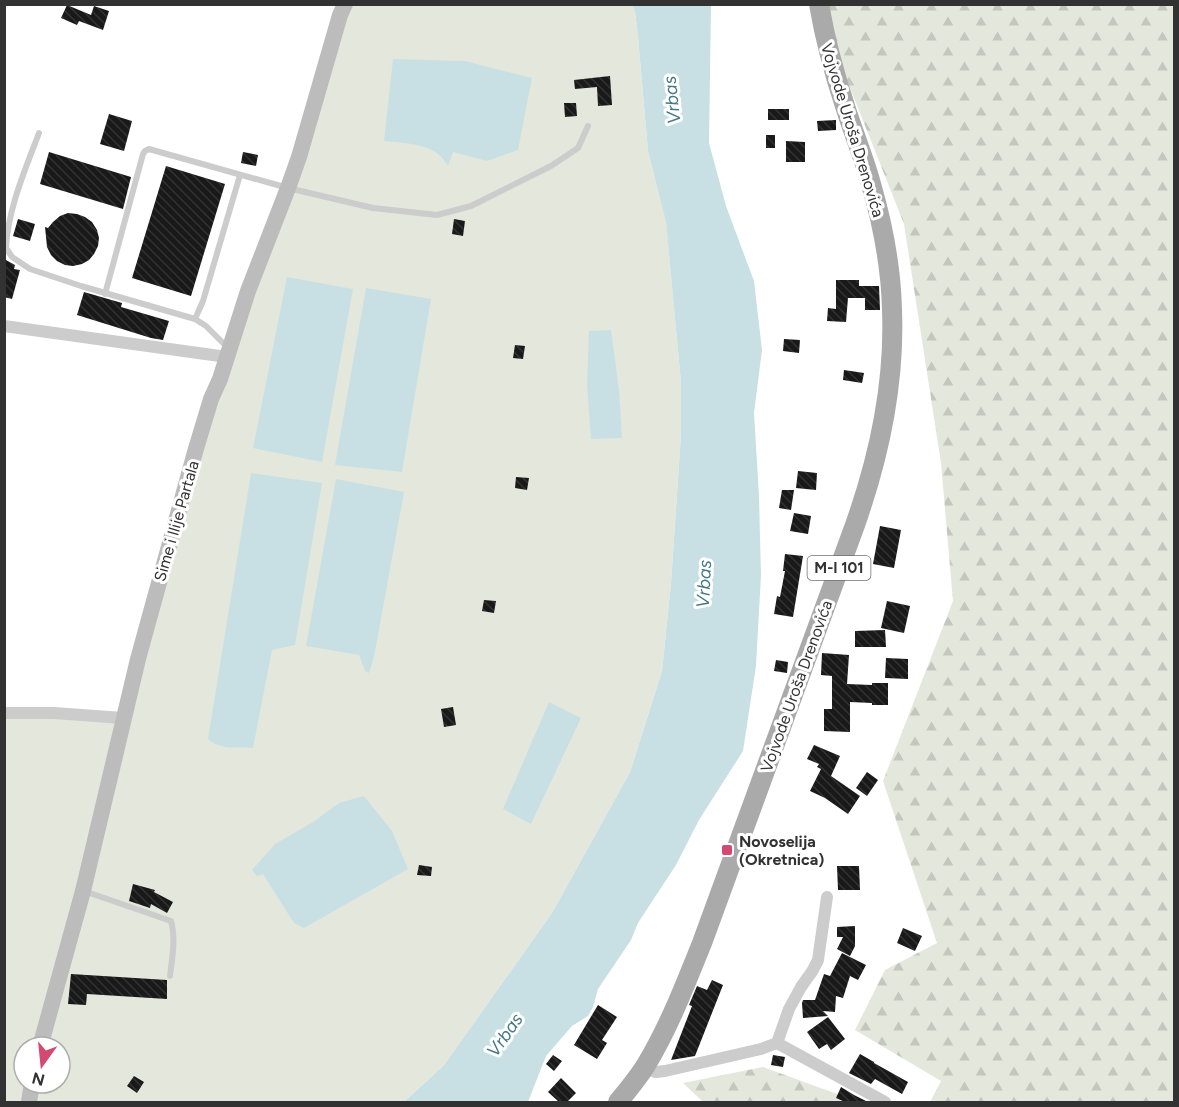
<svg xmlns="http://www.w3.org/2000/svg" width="1179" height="1107" font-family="Figtree,sans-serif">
	<defs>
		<pattern id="forest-firs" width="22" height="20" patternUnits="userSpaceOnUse" patternTransform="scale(1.5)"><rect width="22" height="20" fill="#e4e7dc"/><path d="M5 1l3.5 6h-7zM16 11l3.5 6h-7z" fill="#c4c7bd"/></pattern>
		<pattern id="building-back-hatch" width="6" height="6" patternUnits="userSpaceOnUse" patternTransform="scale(1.5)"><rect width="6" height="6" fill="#191919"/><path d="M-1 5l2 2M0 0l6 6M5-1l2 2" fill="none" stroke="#323232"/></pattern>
	</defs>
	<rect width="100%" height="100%" fill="#fff"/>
	<path fill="#e4e7dc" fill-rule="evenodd" d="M345 5H632L635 12 638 37 648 151 666 220 681 383V434L671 583 662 671 630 772 552 913 444 1065 404 1102H5V713L123 718 173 530ZM24 1047H60V1083H24Z"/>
	<path fill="url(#forest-firs)" d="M828 5H1174V1102H930L941 1081 855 1030 885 970 937 943 883 781 953 601 941 463 904 224 835 50Z
		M763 1067 859 1102H703L683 1083Z"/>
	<path fill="#c8e0e4" d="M632 5H711L709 143 726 206 754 281 762 350 754 413 759 496 761 575 756 666 743 751 699 820 676 865 638 923 631 940 598 989 593 1007 588 1016 572 1026 546 1056 528 1102H404L444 1065 552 913 630 772 662 671 671 583 681 434V383L666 222 648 151 638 37 635 12Z
		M393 59 465 61 532 78 518 150 487 161 453 152 448 166C445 162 442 157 438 154 424 143 401 143 384 141Z
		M287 277 353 289 322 462 253 448Z
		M366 288 431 299 402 472 335 465Z
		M611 330 619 390 622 438 591 439 587 385 589 331Z
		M251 473 322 483 295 645 272 650 253 748C239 747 219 750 208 739Z
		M336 479 404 492 374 657 369 673 365 671 359 655 306 646Z
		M549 702 581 718 531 824 503 809Z
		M364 796 392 831 408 869 304 928 294 923 263 874 257 876 252 870 275 844 313 822 339 803Z"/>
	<path fill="url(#building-back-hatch)" d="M67 5 91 15 94 6 109 11 103 30 79 21 77 25 61 18Z
		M610 76 612 105 598 106 597 87 575 89 574 80Z
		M564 103H576L577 116 565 117Z
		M768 109H789V120H768Z
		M109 114 132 121 124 151 100 144Z
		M836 120V130L818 131 817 121Z
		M766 135H775V148H766Z
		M786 141 805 142V162H786Z
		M49 152 131 177 123 209 40 184Z
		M243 152 258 155 256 166 241 163Z
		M166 166 225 184 191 296 132 278Z
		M68 213 77 214 85 217 92 222 97 230 99 238 98 246 94 254 89 260 82 264 73 266 65 265 57 261 51 255 47 247 45 227 48 228 53 222 60 216Z
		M18 219 35 224 30 241 13 236Z
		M454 219 465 221 463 236 452 234Z
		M4 259 15 265 14 269 20 270 12 299 4 297Z
		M836 280H859V286H879L880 310H865V298H848L846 322 827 321 828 308 836 309Z
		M84 292 122 303 121 307 169 321 163 340 151 338 77 315Z
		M784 339 800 340 799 353 783 351Z
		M515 345 525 346 523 359 513 358Z
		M844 370 864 373 862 383 843 380Z
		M798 471 817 473 816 490 796 488Z
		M516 477 529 478 527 490 515 488Z
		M782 490H794L791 510 779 508Z
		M794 513 811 516 808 534 790 531Z
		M880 526 901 530 894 568 873 564Z
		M785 554 803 556 793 617 774 614 777 596 780 597 785 571H783Z
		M484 600 496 601 494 613 482 611Z
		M887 601 910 606 904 633 881 628Z
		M885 630 886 647H855V631Z
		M822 653 849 655 847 684 872 685V683H888V705H872V703L850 702V732L824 731V709H832V676L821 675Z
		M886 658 908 659V679L885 678Z
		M776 660 788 662 787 673 774 671Z
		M453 707 456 725 444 727 441 709Z
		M814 745 840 756 831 776 860 796 848 814 825 798 810 791 821 769 817 767 819 764 807 759Z
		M867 772 878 780 867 796 856 788Z
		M419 865 432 867 431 876 417 875Z
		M837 866H859L860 890H838Z
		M133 884 155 890 154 892 173 902 167 913 151 904 150 908 129 901Z
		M855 926V946L850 956 837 949 843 937H837V927Z
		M903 928 922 936 915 951 897 943Z
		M842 953 866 965 858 980 850 976 843 998 836 996 835 1012 823 1011 828 1016 803 1018 802 1003 803 1000H815L824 974 830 976Z
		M71 974 167 980V999L87 994 86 1005 68 1004Z
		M712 980 723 985 695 1056 671 1060 692 1006 689 1005 697 986 707 990Z
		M598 1005 617 1017 602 1040 607 1043 597 1059 574 1045Z
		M828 1017 845 1039 831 1050 827 1044 819 1049 807 1032Z
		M860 1054 874 1062V1063L908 1082 902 1094 875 1079 871 1084 849 1073Z
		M553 1055 562 1061 554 1071 546 1064Z
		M773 1055 785 1057 783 1067 771 1065Z
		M134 1076 144 1082 137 1093 127 1086Z
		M561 1078 576 1093 567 1102H559L548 1092Z
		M841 1087 854 1095 868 1102H845L836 1098Z"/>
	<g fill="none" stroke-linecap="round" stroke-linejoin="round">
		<path stroke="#ccc" stroke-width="6" d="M39 133C25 170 8 209 6 248L12 257 30 269 81 286 195 319 206 326 229 349
			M105 294 143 154 145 151 149 149 288 188 373 208 437 215 471 206 551 166 578 148 588 126
			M195 319 203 301 240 175
			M84 891 171 921C176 938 172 959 170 976"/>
		<path stroke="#ccc" stroke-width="12" d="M4 326 227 357
			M4 713H54L123 718
			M777 1043 789 1009 801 987 813 970 818 960 827 897
			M645 1068 656 1072 665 1071 761 1049 777 1043 885 1102"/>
		<path stroke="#bcbcbc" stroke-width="16" d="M40 1047 83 891 138 659 195 452 211 399 220 379 248 291 288 188 299 157 340 15 345 4
			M29 1102 32 1083"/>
		<path stroke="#aaa" stroke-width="20" d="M618 1102C628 1090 638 1078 646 1065 669 1027 685 985 702 943L855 525C879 457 895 384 892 310 891 268 883 225 871 184 864 158 853 132 845 106 834 73 825 39 819 4"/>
	</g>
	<rect fill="#d34972" stroke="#fff" stroke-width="2" x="721" y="844" width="12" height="12" rx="3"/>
	<g text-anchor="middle" stroke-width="6" stroke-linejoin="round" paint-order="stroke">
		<rect fill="#fff" stroke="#707070" stroke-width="1.5" x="807.5" y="556" width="63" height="24" rx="4.5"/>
		<g font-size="15" font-weight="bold" fill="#323232">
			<text x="839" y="573">M-I 101</text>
		</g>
		<g font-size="16" fill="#323232" stroke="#fff">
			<text transform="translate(853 130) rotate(73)" y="6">Vojvode Uroša Drenovića</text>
			<text transform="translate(176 521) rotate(-74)" y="6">Sime i Ilije Partala</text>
			<text transform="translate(796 686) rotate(-70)" y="6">Vojvode Uroša Drenovića</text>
		</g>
		<g font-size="16" font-weight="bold" fill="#323232" stroke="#fff" text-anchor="start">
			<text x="739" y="847">Novoselija<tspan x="739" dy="18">(Okretnica)</tspan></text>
		</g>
		<g font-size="18" font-style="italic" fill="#447a86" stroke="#fff">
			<text transform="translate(672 100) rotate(-96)" y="6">Vrbas</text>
			<text transform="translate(704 584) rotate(-87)" y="6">Vrbas</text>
			<text transform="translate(505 1035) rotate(-55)" y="6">Vrbas</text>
		</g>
	</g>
	<rect width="1179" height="1107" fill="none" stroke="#323232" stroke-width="12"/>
	<g transform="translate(42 1065) rotate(195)"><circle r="28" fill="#ffffff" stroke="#adadad" stroke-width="1.5"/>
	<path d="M0-4.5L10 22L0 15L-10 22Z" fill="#d34972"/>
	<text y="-9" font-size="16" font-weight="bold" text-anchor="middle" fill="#323232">N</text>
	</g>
</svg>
